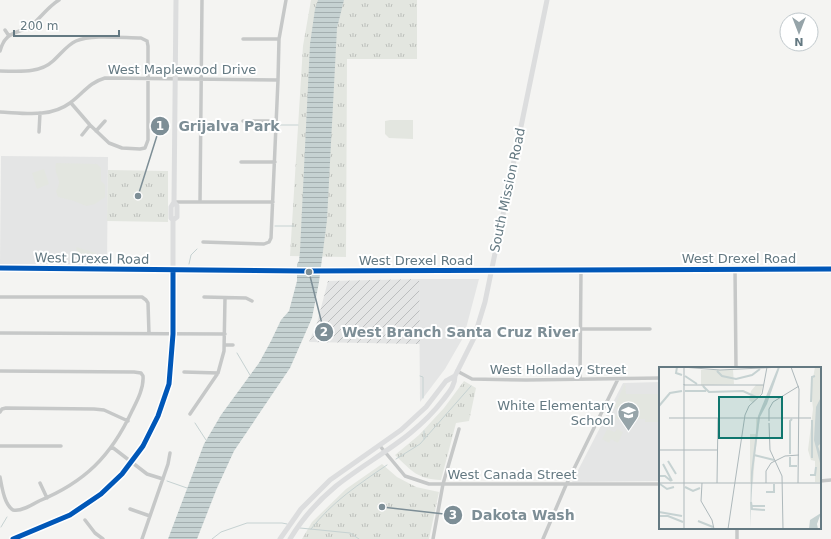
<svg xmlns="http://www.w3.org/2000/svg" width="831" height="539" font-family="'DejaVu Sans',sans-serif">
	<defs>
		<pattern id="industrial-furrows" width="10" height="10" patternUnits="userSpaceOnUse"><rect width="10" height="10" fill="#e4e5e5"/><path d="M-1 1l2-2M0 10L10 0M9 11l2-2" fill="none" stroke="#bcbebf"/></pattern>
		<pattern id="park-tufts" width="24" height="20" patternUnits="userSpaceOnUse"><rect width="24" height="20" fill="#e3e6e0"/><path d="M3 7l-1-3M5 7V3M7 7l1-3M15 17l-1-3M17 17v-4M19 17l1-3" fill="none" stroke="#bcbfbb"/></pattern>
		<pattern id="water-rules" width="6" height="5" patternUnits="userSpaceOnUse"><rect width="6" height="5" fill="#c6d2d2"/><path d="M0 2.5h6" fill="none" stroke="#a4afb0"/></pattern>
	</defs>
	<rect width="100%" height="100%" fill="#f4f4f2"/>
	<path fill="#e4e5e5" d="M1 156 108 157 107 265 0 264Z
		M419 279H479L464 336 445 369 420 402Z
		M660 382V481L572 482 623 383Z"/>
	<path fill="url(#industrial-furrows)" d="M419 279 420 344 309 342 317 323 328 281Z"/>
	<path fill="#e3e6e0" d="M390 120H413V139L389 138 385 134V121Z
		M56 163 97 164 101 168V181L105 185V197L95 204 86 206 74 201 58 197 56 191C64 178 53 177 56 163Z
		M44 169 49 184 37 189 32 173Z
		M76 247 96 253 95 261H80Z
		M625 383 626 394H660V422H645V419H616V415H627V409H617L614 407Z
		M607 429 615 432 617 429 623 432 618 443 611 439 609 443 602 439Z"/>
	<path fill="url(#park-tufts)" d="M311 0H417V59H347L346 257 290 256 303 46Z
		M108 170 168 171V222L107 221Z
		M464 381 476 388 469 421 456 423 441 480C417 479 412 471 395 455L419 435 444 408Z
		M382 464 397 477 416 487 439 492 429 539H302L312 522 346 489Z"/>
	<path fill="url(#water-rules)" d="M318 0H344L337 28 327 220 319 282 312 318 290 368 234 451 217 488 197 539H168L204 444 221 415 259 363 271 341 281 320 289 311 297 281V264L299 261 300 251 310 44 315 9Z"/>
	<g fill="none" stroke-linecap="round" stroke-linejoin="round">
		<path stroke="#c6d2d2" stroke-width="1" d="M280 125H298
			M275 226H294
			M189 264 191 255 197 249
			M237 353 250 375
			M420 376 423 377V398
			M195 423 206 440
			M424 439V431
			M396 459 420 444 471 386
			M167 481 187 488
			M1 527 7 517
			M300 528 350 533 359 539
			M311 529C332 502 359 484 387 465
			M212 539 221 532 247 523H282L287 524"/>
		<path stroke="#c6c8c8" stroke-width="3.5" d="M5 30 9 36
			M243 39H279
			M0 51C6 29 19 35 33 24 42 16 49 6 59 0
			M0 71C18 71 39 74 53 61 61 54 67 45 76 41 91 34 124 38 141 38L147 41
			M71 103 90 125 109 143 122 148 140 149 145 148 148 140V46L147 41
			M0 112C23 113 50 118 70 103 84 93 88 83 105 78L278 80
			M243 121H276
			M96 131 105 121
			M39 132 40 113
			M82 135 90 125
			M241 162H275
			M174 202H273
			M200 202 202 0
			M203 242 264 244 269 242
			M269 242 271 238 278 80 279 39 286 0
			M735 269 736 368
			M0 297H142L146 300
			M204 297 246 298 252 301
			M146 300 148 303 149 334
			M581 329H650
			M0 333 225 334
			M225 345H233
			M0 371 134 372 141 373 143 376C144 388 137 401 132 411 111 456 85 482 39 501 32 505 21 512 13 510
			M457 371 472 379 526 380 660 378
			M184 372 218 373
			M580 379 581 270
			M0 412 2 409 6 408 94 409 104 410 128 421
			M190 414 218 373 224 351 225 298
			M0 446H61
			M380 446 405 476 429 484H660
			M112 447 147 474 163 479
			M0 477C2 487 4 504 13 510
			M820 481 831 480
			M40 483 47 498
			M130 509 150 516
			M85 520 95 533 103 539
			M142 539 168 464 170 453
			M433 539 443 484 459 429
			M543 539 566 485 618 379
			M737 539V528"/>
		<path stroke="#dcddde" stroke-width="5" d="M174 202 176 0
			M0 268 303 271 831 269
			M13 539C32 531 52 525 69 516 76 513 81 508 87 504 127 476 158 433 169 384 174 361 173 335 173 311 173 282 173 253 173 223V220L171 218V207L174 202 177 206V217L173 220
			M280 539 301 509 330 480 401 430 426 407 446 381 455 376 474 338 485 302 547 0
			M290 539C302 519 318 501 336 486 374 456 413 439 443 400 449 392 455 386 455 376"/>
		<defs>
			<path id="cycleway" d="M0 268 303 271 831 269
				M13 539 70 515 101 494 122 474 143 446 158 416 169 384 173 334V270"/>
		</defs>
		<use href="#cycleway" stroke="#fff" stroke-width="8"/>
		<use href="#cycleway" stroke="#0057b8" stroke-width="5"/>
	</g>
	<defs>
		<symbol id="school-pin" viewBox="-11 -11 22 30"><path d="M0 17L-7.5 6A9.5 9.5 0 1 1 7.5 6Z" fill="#96a4a9" stroke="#fff"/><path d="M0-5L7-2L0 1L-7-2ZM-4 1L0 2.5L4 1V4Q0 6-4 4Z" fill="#fff"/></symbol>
	</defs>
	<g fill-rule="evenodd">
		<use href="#school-pin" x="616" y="400" width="25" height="34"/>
	</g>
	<g text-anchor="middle" stroke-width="4" stroke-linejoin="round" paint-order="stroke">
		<g font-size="13" fill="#647982" stroke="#fff">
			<text x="182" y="74">West Maplewood Drive</text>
			<text transform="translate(507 190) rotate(-78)" y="5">South Mission Road</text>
			<text transform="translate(92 258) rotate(1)" y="5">West Drexel Road</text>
			<text x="739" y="263">West Drexel Road</text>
			<text x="416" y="265">West Drexel Road</text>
			<text x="558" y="374">West Holladay Street</text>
			<text x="512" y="479">West Canada Street</text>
		</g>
		<g font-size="13" fill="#647982" stroke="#fff" text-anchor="end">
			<text x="614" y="410">White Elementary<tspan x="614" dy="15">School</tspan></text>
		</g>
	</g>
	<g transform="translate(659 367)">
		<rect width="162" height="162" fill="#f4f4f2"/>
		<path d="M156 0H162V115H156V94L152 93 149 83 154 42 152 22ZM42 3H74L75 17 44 18 48 23 54 25 43 24 46 23 42 18ZM97 18H104L102 26 94 36 90 33 92 24ZM97 51H101L96 88 115 92 96 89 94 115H91V67H97Z" fill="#e3e6e0"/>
		<path d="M119 0H121L108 37 101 50 94 104 91 161 92 105 99 49ZM162 30V76L159 79 162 88V116L161 96 155 73 157 40ZM162 146 158 157 159 162H150L151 153Z" fill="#c6d2d2"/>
		<path fill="none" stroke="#c6d2d2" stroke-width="2" d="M18 0 17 6 23 8M58 4 63 9 77 12 93 8 101 2M26 9 38 17M44 19 50 25 84 24 97 30M26 24H47M152 35 153 10 156 9M0 39 11 26 23 24M131 87V54L133 52M95 88 115 93M131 90V99H138M153 91V53M9 94 17 107M4 97 13 114M151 108H156L157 100M0 109H6L12 114M1 117 8 122 15 120M26 120 34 124 41 121M107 125H115V117M92 135 93 142 106 143M93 139H106M0 145 23 149M0 149H9L24 155M39 154 54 160"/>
		<path fill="none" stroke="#adb8bb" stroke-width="1" d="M23 0 61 3 123 0M132 0 140 22 139 116M25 1V18M25 18H105M10 51H152M110 54V42L114 35 140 19M110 56 111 83 123 109 124 162M0 83H58M0 116H162M43 116 42 134 53 153 55 162M58 116 59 51M107 116V104L112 96 126 89 140 88M25 162V17M69 162 86 48 90 39 103 27 108 0"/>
		<path fill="#0f766e" fill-opacity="0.15" stroke="#0f766e" stroke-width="2" d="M60 30H123V71H60Z"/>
		<rect width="162" height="162" fill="none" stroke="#647982" stroke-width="2"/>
	</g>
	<path fill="none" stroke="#7d8e96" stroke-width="1.5" d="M138 196L160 126M309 272L324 332M382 507L453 515"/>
	<g fill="#7d8e96" stroke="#fff" stroke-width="1.5">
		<circle cx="138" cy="196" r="4"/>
		<circle cx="309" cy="272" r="4"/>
		<circle cx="382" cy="507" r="4"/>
		<circle cx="160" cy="126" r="10"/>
		<circle cx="324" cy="332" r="10"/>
		<circle cx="453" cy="515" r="10"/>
	</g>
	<g font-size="12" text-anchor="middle" font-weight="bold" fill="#fff">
		<text x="160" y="130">1</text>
		<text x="324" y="336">2</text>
		<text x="453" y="519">3</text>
	</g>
	<g font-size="14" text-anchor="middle" font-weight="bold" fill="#7d8e96" stroke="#fff" stroke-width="4" stroke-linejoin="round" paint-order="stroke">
		<text x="229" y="131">Grijalva Park</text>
		<text x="460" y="337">West Branch Santa Cruz River</text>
		<text x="523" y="520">Dakota Wash</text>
	</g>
	<g transform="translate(799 32) rotate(180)"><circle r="19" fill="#ffffff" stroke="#c1c9cd"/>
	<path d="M0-3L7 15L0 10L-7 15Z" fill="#96a4a9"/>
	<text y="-6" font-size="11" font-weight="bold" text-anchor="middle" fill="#647982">N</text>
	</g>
	<path d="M14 30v6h105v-6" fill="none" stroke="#647982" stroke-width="2"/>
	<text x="20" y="30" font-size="12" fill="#647982" stroke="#ffffff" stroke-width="3" paint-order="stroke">200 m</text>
</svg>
